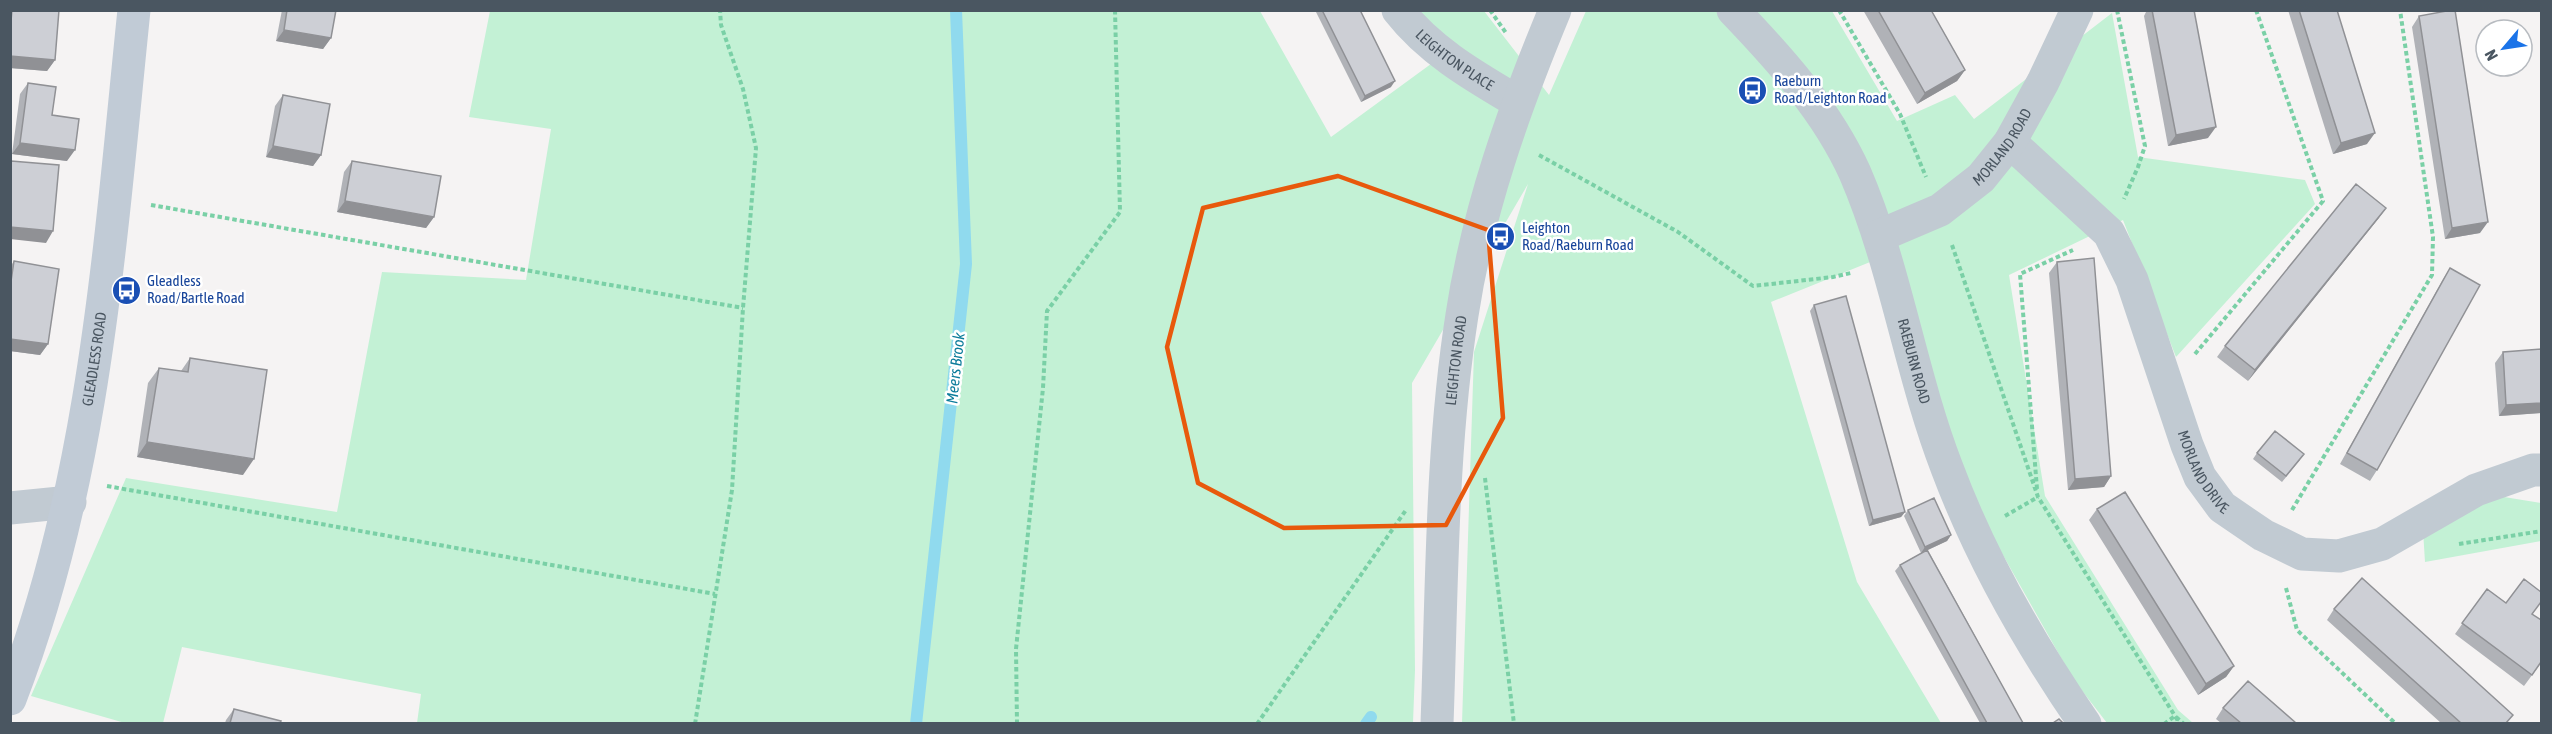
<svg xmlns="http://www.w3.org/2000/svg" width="2552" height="734" font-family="'Asap Condensed',sans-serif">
	<rect width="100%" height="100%" fill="#f5f3f3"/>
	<path fill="#c3f1d5" d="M490 11H1260L1331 137 1435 61 1409 11H1484L1549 95 1586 11H1832L1897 121 1955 95 1974 119 2112 13 2138 157 2305 180 2315 204 2176 357 2123 220 2009 275 2045 496 2178 710 2193 723H2107L2073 679 1982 518 1885 256 1771 302 1857 582 1941 723H1462L1474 352 1528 184 1412 383 1415 670 1413 723H417L421 694 182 647 163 723H125L31 696 126 478 337 512 382 272 526 280 551 129 469 117Z
		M2498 496 2541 503V541L2425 562 2423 530Z"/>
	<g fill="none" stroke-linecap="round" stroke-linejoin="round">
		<path stroke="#90daee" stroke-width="12" d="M916 724 966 264 956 10
			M1366 724 1371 717"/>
		<path stroke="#7ad0a6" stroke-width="4" stroke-dasharray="4.5 3" stroke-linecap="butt" d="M1490 10 1506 33
			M1839 10 1900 114 1926 177
			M2117 10 2145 146 2138 167 2124 199
			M1539 155 1678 232 1753 286 1833 277 1851 273
			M151 205 743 308
			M1952 245 2038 497 2180 724
			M2195 354 2323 201 2256 10
			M1485 478 1514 724
			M107 486 715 594
			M2037 489 2020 274 2073 250
			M2292 510 2432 275 2433 237 2400 10
			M2005 516 2038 497
			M2459 544 2542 531
			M2286 588 2297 630 2396 724
			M695 724 732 490 743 308 756 148 743 89 721 25 720 10
			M1017 724 1016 649 1043 388 1047 311 1120 212 1115 10
			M1257 724 1406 510
			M2164 724 2175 716 2184 724"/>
		<g stroke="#c1cad2" stroke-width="33">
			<path id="s1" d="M1398 10C1430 51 1474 76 1518 102"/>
			<path id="s2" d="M1733 10C1780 59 1827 111 1855 173 1896 268 1910 372 1947 468 1981 559 2030 644 2085 724"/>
			<path id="s3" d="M2010 142 2109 233 2132 280 2187 445 2200 477 2222 507 2263 535 2302 554 2339 556 2382 544 2476 490 2533 470H2542"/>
			<path id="s4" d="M1879 236 1940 210 1981 178 2010 142 2043 82 2077 10"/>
			<path d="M10 508 70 502"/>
		</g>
		<path stroke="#c1cad2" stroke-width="33" id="s5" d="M1437 724C1442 588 1441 449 1462 315 1478 209 1514 109 1555 10"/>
		<path stroke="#c1cbd6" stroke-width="33" id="s6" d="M10 699C95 479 110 242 134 10"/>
	</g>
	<path fill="#b0b2b7" d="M10 10H59L55 60 47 71 10 68Z
		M282 10H336L331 38 323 49 276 41Z
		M1315 10H1360L1391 87 1361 102Z
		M1863 10H1931L1965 70 1957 81 1917 104Z
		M2147 10H2194L2208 138 2168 146 2144 16Z
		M2288 10H2337L2367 144 2333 154Z
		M2419 16 2480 233 2445 239 2412 27Z
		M28 83 52 115 67 161 12 154 20 94Z
		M283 95 321 155 313 166 266 157 275 106Z
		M352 161 434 217 426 228 337 212 344 172Z
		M2386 208 2378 219 2248 381 2217 357 2225 346Z
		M14 261 48 344 40 355 10 351V267Z
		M2057 262 2111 476 2104 487 2068 490 2049 273Z
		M2450 268 2377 470 2370 481 2340 464 2443 279Z
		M1814 305 1905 512 1901 517 1869 526 1810 311Z
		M2503 352 2541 413 2499 416 2495 363Z
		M190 358 243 475 137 457 148 383 159 368 181 371Z
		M2257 453 2300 460 2282 482 2253 459Z
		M2097 509 2234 666 2226 677 2198 695 2089 520Z
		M1908 510 1951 535 1947 541 1928 550 2023 723H1980L1895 571 1900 565 1921 553 1904 516Z
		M2487 589 2506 603 2533 614 2541 663 2524 686 2455 634Z
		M2334 609 2507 723H2441L2327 620Z
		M2223 708 2296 723H2221L2216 719Z
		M234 709 280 723H225L226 720Z"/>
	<path fill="#909195" d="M284 30 331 38 323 49 276 41Z
		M10 56 55 60 47 71 10 68Z
		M1965 70 1957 81 1917 104 1925 93Z
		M1395 81 1391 87 1361 102 1365 96Z
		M2216 127 2208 138 2168 146 2176 135Z
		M2375 133 2367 144 2333 154 2341 143Z
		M20 143 75 150 67 161 12 154Z
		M273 146 321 155 313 166 266 157Z
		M345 201 434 217 426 228 337 212Z
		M2386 208 2378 219 2248 381 2255 370Z
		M2488 222 2480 233 2445 239 2452 228Z
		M10 227 53 231 46 243 10 239Z
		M10 339 48 344 40 355 10 351Z
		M2541 403V413L2499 416 2506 405Z
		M147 442 254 459 243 475 137 457Z
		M2111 476 2104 487 2068 490 2075 479Z
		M1905 512 1901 517 1869 526 1873 520Z
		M1951 535 1947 541 1921 553 1925 547Z
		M2234 666 2226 677 2198 695 2206 684Z"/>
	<path fill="#cdcfd5" stroke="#909195" stroke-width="1.5" d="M12 10H59L55 60 10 56V32Z
		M287 10H336L331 38 284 30Z
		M1322 10H1360L1395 81 1365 96Z
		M1878 10H1931L1965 70 1925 93Z
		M2152 10H2194L2216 127 2176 135Z
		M2299 10H2337L2375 133 2341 143Z
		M2452 10H2455L2488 222 2452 228 2419 16Z
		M28 83 56 87 52 115 79 119 75 150 20 143Z
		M283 95 330 104 321 155 273 146Z
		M11 161 59 165 53 231 10 227Z
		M352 161 441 176 434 217 345 201Z
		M2356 184 2386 208 2255 370 2225 346Z
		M2094 258 2111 476 2075 479 2057 262Z
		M14 261 59 269 48 344 10 339V288Z
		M2450 268 2480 285 2377 470 2347 453Z
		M1846 296 1905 512 1873 520 1814 305Z
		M2541 349V403L2506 405 2503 352Z
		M190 358 267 370 254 459 147 442 159 368 188 372Z
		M2275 431 2304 454 2286 476 2257 453Z
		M2125 492 2234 666 2206 684 2097 509Z
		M1934 498 1951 535 1925 547 1908 510Z
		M1927 550 2023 723H1987L1900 565Z
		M2362 578 2513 715 2506 723H2461L2334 609Z
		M2524 579 2541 592V602L2532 614 2541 620V662L2532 675 2462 623 2487 589 2506 603Z
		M2248 681 2296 723H2241L2223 708Z
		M234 709 281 721 280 723H230Z
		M2059 719 2063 723H2053Z"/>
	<path fill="none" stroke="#e8590c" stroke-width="4.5" stroke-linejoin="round" d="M1338 176 1488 230 1503 418 1446 525 1284 528 1198 483 1167 347 1203 208Z"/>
	<defs>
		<symbol id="bus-disc" viewBox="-11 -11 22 22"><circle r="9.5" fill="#1a4fb4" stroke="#fff"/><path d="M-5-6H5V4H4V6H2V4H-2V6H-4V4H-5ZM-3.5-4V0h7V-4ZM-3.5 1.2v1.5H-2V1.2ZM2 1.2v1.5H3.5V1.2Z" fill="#fff"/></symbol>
	</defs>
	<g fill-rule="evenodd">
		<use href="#bus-disc" x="1736" y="74" width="33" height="33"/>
		<use href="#bus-disc" x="1484" y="220" width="33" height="33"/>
		<use href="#bus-disc" x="110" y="274" width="33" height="33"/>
	</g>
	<g text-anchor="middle" stroke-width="5" stroke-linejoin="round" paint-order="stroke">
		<g font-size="15" fill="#4a5661" stroke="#fff">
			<text dy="5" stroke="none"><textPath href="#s1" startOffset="76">LEIGHTON PLACE</textPath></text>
			<text dy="5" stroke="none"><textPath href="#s4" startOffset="156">MORLAND ROAD</textPath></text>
			<text dy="5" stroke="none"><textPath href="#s6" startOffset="351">GLEADLESS ROAD</textPath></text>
			<text dy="5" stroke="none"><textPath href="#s5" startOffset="364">LEIGHTON ROAD</textPath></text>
			<text dy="5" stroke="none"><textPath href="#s2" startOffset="402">RAEBURN ROAD</textPath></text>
			<text dy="5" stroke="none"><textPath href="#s3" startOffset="392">MORLAND DRIVE</textPath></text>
		</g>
		<g font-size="15" fill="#164399" stroke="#fff" text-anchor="start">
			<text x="1774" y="86">Raeburn<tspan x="1774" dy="17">Road/Leighton Road</tspan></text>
			<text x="1522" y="233">Leighton<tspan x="1522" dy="17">Road/Raeburn Road</tspan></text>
			<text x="147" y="286">Gleadless<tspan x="147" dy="17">Road/Bartle Road</tspan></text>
		</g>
		<g font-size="16" font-style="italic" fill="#0c7c9b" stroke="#fff">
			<text transform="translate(955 368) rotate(-84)" y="6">Meers Brook</text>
		</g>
	</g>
	<rect width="2552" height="734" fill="none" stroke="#4a5661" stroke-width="24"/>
	<g transform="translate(2504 48) rotate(241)"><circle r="28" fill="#ffffff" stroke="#b7bbc0" stroke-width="1.5"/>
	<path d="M0-4.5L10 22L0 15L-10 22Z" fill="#1a73e8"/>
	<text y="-9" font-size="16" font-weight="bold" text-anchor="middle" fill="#4a5661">N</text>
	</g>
</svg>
